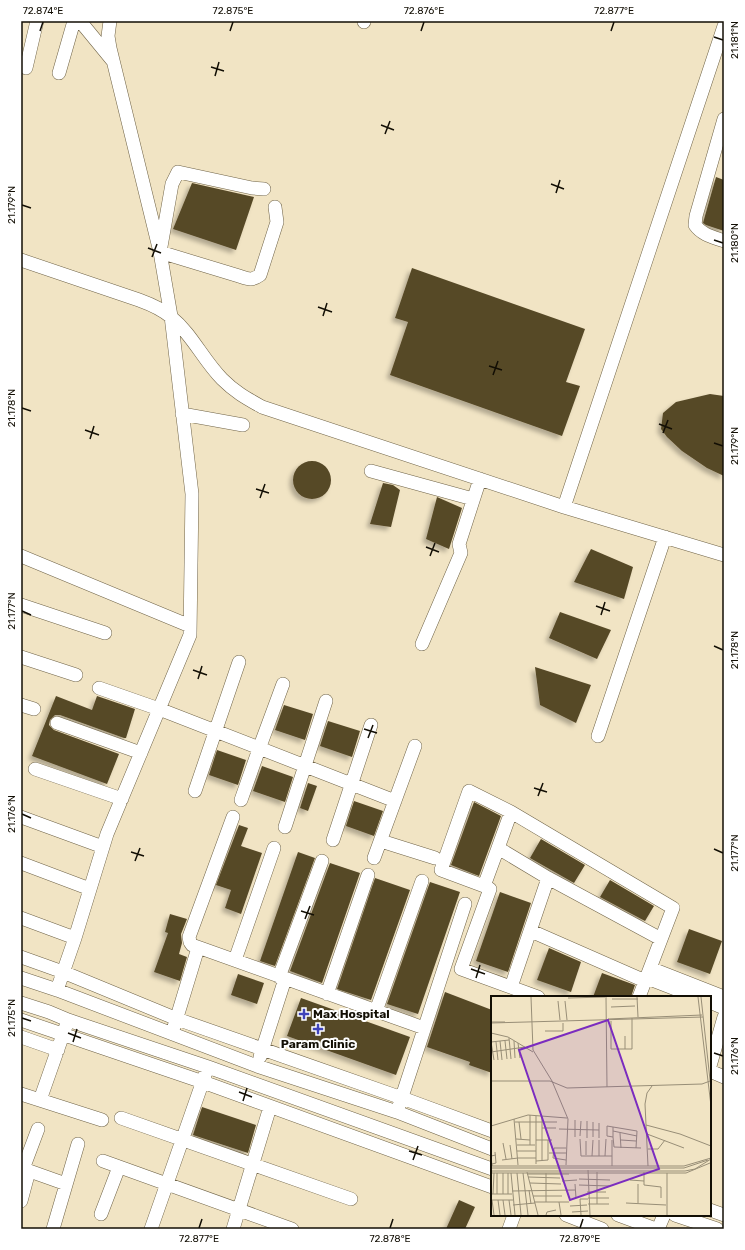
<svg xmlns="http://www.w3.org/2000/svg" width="745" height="1250" font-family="Rubik,sans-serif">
	<defs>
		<filter id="shadow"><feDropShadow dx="-3.5" dy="3.5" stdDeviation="2" flood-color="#0004"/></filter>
	</defs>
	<rect width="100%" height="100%" fill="#f1e4c4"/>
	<path fill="#574928" filter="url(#shadow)" d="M716 177 724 180V231L706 225 703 223Z
		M192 183 254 197 236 250 173 229Z
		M412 268 585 329 566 382 580 386 562 436 390 375 408 322 395 318Z
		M710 394 724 396V476L707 468 682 451 667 437 661 429 663 413 676 402Z
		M293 480a19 19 0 1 1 38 0a19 19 0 1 1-38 0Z
		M383 483 393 485 400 490 391 527 370 524Z
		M437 497 462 508 449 549 426 539Z
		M591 549 633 567 624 599 574 582Z
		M560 612 611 630 597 659 549 638Z
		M535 667 591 685 576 723 540 705Z
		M56 696 92 710 97 696 135 709 126 738H124L60 715H55L50 720 49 725 54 730 119 754 107 784 32 756Z
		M284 705 313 714 305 740 275 730Z
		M328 721 360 731 352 757 320 746Z
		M217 750 246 760 238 785 209 775Z
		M262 766 293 777 285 802 253 791Z
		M308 783 317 786 308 811 300 808Z
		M354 801 383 811 374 836 346 826Z
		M474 802 501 816 479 876 451 865Z
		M239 825 248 828 241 846 262 853 241 914 225 908 231 890 216 885Z
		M541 839 585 865 574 883 530 858Z
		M298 852 315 858 275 966 260 961Z
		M330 863 360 873 322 983 290 971Z
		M375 878 410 890 371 1000 337 989Z
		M610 880 654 906 645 921 600 897Z
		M430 882 460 892 418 1014 387 1004Z
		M500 892 531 903 508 972 476 961Z
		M170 914 187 919 181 934 182 943 179 954 187 957 180 981 154 972 168 933 165 932Z
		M689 929 722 941 710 974 677 962Z
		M549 948 581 962 571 992 537 980Z
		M602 973 635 985 631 997H593Z
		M238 974 264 983 257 1004 231 995Z
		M445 992 492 1010V1073L469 1065 470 1062 427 1047Z
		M301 998 410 1037 396 1075 287 1036Z
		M202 1107 256 1125 248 1153 193 1135Z
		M459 1200 475 1207 465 1229H446Z"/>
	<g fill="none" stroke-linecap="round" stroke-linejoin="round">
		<defs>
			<path id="minor" d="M80 21 112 60
				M364 22V21
				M26 68 37 21
				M59 73 74 21
				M724 119 696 216 695 225C702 235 713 237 724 241
				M264 189 252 188 178 172 172 184 160 252 239 276C248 279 252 281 260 275L277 222 275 207
				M21 260 139 300C150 304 162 309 171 317 192 334 203 360 222 379 235 392 246 398 262 407L564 507 724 555
				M182 414 243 425
				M371 471 473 499
				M564 507 724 26
				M21 556 190 626
				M21 605 105 633
				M422 644 461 553 459 544 480 479
				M21 657 76 675
				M99 688 159 709 395 801
				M21 705 34 709
				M57 723 141 753
				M598 736 665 537
				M35 769 122 799
				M195 791 239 662
				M241 800 259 749 283 684
				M511 812 673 908 639 997
				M21 817 103 847
				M233 817 189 937 190 942 192 945 424 1028
				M285 827 326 701
				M333 840 371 725
				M381 841 435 858
				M498 848 484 886 441 870 469 791 511 812 498 848 548 878 661 939
				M374 858 415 746
				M21 863 90 889
				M484 886 490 889 461 969 538 997
				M21 918 75 938
				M531 931 645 981
				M21 957 63 972 177 1019 402 1098 492 1131
				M235 960 274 848
				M650 968 724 997
				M279 977 322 861
				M21 978 57 990 257 1066 397 1112 492 1149
				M647 978 696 997
				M511 987 548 878
				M57 990 75 938 107 834 190 635 192 494 171 316 160 252 110 48 108 36 110 21
				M327 994 368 875
				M710 1002 724 1008
				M21 1003 49 1012 68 1020 208 1067 492 1169
				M376 1011 422 881
				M21 1020 203 1082 492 1187
				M174 1027 198 948
				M21 1037 58 1050
				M260 1057 285 979
				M710 1066 724 1017
				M710 1071 724 1077
				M21 1094 102 1120
				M40 1100 66 1026
				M399 1106 465 904
				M121 1118 351 1199
				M103 1161 292 1229
				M21 1168 66 1184
				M23 1169 38 1129
				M21 1201 29 1171
				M710 1210 724 1215
				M101 1214 119 1167
				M566 1215 602 1229
				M618 1215 656 1229
				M675 1215 717 1229
				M53 1229 78 1144
				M151 1229 205 1075
				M233 1229 270 1107
				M509 1229 514 1215
				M658 1229 664 1215"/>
		</defs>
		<use href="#minor" stroke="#706448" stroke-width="14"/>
		<use href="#minor" stroke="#fff" stroke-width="13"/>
	</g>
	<path fill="none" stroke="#120e04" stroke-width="1.5" d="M40 31 43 22M230 31 233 22M421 31 424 22M611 31 614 22M714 37 723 40M211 67 224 71M215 76 219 62M381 125 394 130M385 134 390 121M551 184 564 189M556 193 560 180M22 205 31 208M714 240 723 243M148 248 161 253M152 257 157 244M318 307 332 312M323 316 327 303M489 366 502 370M493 375 498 361M22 408 31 411M659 424 672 429M85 430 99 435M663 433 668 420M90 439 94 426M714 443 723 446M256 489 269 493M260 498 265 484M426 547 439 552M430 556 435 543M596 606 610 611M22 611 31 615M601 615 605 602M714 646 723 650M193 670 207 675M198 679 202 666M364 729 377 733M368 738 373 725M534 788 547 792M538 796 543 783M22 814 31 818M714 849 723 853M131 852 144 856M135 861 140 848M301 911 314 915M305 919 310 906M471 969 485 974M476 978 480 965M22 1018 31 1021M68 1033 81 1038M73 1042 77 1029M714 1053 723 1056M239 1092 252 1097M243 1101 247 1088M409 1151 422 1155M413 1160 418 1146M199 1228 202 1219M390 1228 393 1219M580 1228 583 1219"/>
	<g fill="#4044b9" stroke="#fff" stroke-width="1.5">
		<path d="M302 1008h4v4h4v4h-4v4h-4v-4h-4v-4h4z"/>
		<path d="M316 1023h4v4h4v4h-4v4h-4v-4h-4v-4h4z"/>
	</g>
	<g text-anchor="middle" stroke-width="4" stroke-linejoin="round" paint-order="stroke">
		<g font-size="12" font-weight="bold" fill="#120e04" stroke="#fff" text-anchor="start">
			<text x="313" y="1018">Max Hospital</text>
			<text x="318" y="1048" text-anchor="middle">Param Clinic</text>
		</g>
	</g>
	<g transform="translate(491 996)">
		<rect width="220" height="220" fill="#f1e4c4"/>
		<path fill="none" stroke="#988e77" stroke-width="1" d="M40 1 42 54 61 85 77 123 75 169M115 1 116 91M146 1 147 21M207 1 220 110M210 1 220 93M77 2 114 1M121 3H147M67 5 69 24M74 5 76 24M120 11 144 10M117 23 211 19M120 25V53H141V22M0 26H14M0 27 212 21M54 35H72V27M0 37 17 41 42 56M134 40V53M18 42 20 63M9 45 11 64M14 45 16 63M23 45 24 62M0 46 18 44M0 46 3 64M5 46 7 64M27 47 29 62M0 56 34 51M0 85H59L76 92 211 88 219 85M23 123 27 169M84 124V141M96 125V142M24 126H66M28 126 30 143M102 126V141M155 129 189 138 220 150M0 130 37 119 76 122M122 131 146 135 145 152M51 132H65M68 133 108 134M122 135V141L116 140V130L122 131V135L146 140M129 137 130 152M156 138 193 152M89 140 90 125M122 141 123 151 150 152M108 142V127M25 143 39 144M89 143 90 160H121M45 144H61M108 144V160M121 144V170M130 144 145 145M12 147 15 163M19 149 21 163M26 149H44M39 149V119M157 153H167L174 144M26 155H45M58 157H75M95 159V145M101 160 102 144M114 160 115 143M27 162H45M11 164 27 162M75 164 62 162 63 152H75M45 165 57 164V144M51 165V120M1 168 5 167 4 156M45 168V120M0 170H193L220 162M1 170 0 160 5 159M157 170 154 108 156 97 161 90M0 172H193L217 164M97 174 99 219M0 175H194L204 173 220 163M36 176 47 219M106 176V208M153 176V189L170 191V202M0 177H195L219 167M17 177V198M20 177 24 219M26 177 30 219M32 177 37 219M36 178H78M37 181 69 182M88 183 119 184M139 184 153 185M71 185 86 184M39 187 70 188M84 188 85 202M88 189 118 190M38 194 40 208M21 195 84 194M96 196H115M0 198H21M2 198 3 177M6 198V177M12 198V177M42 200H71M97 202H118M0 204H22M1 204 3 219M7 204 9 219M12 204 14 219M18 204 20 219M43 206H78M55 206V177M68 206 70 219M135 207 175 209M147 207V188M97 208H118M22 209 44 207M79 210 96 209M81 216 97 215M55 219 56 216 65 214M90 219 89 203H97M176 219V177"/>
		<path fill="#7b2cbf" fill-opacity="0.15" stroke="#7b2cbf" stroke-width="2" d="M117 24 168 173 79 204 28 54Z"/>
		<rect width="220" height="220" fill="none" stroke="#120e04" stroke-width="2"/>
	</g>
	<rect width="745" height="1250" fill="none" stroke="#ffffff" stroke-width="44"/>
	<rect x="22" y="22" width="701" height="1206" fill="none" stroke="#120e04" stroke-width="1.5"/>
	<g font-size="10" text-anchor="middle" fill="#120e04">
		<text x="43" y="14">72.874°E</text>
		<text x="233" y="14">72.875°E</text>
		<text x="424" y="14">72.876°E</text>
		<text x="614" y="14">72.877°E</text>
		<text transform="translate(734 40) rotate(-90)" y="4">21.181°N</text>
		<text transform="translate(11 205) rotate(-90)" y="4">21.179°N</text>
		<text transform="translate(734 243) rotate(-90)" y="4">21.180°N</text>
		<text transform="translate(11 408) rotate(-90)" y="4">21.178°N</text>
		<text transform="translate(734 446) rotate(-90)" y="4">21.179°N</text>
		<text transform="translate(11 611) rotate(-90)" y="4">21.177°N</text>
		<text transform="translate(734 650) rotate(-90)" y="4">21.178°N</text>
		<text transform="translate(11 814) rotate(-90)" y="4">21.176°N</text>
		<text transform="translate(734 853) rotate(-90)" y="4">21.177°N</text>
		<text transform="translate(11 1018) rotate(-90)" y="4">21.175°N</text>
		<text transform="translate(734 1056) rotate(-90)" y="4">21.176°N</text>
		<text x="199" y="1242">72.877°E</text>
		<text x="390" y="1242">72.878°E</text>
		<text x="580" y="1242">72.879°E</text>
	</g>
</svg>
